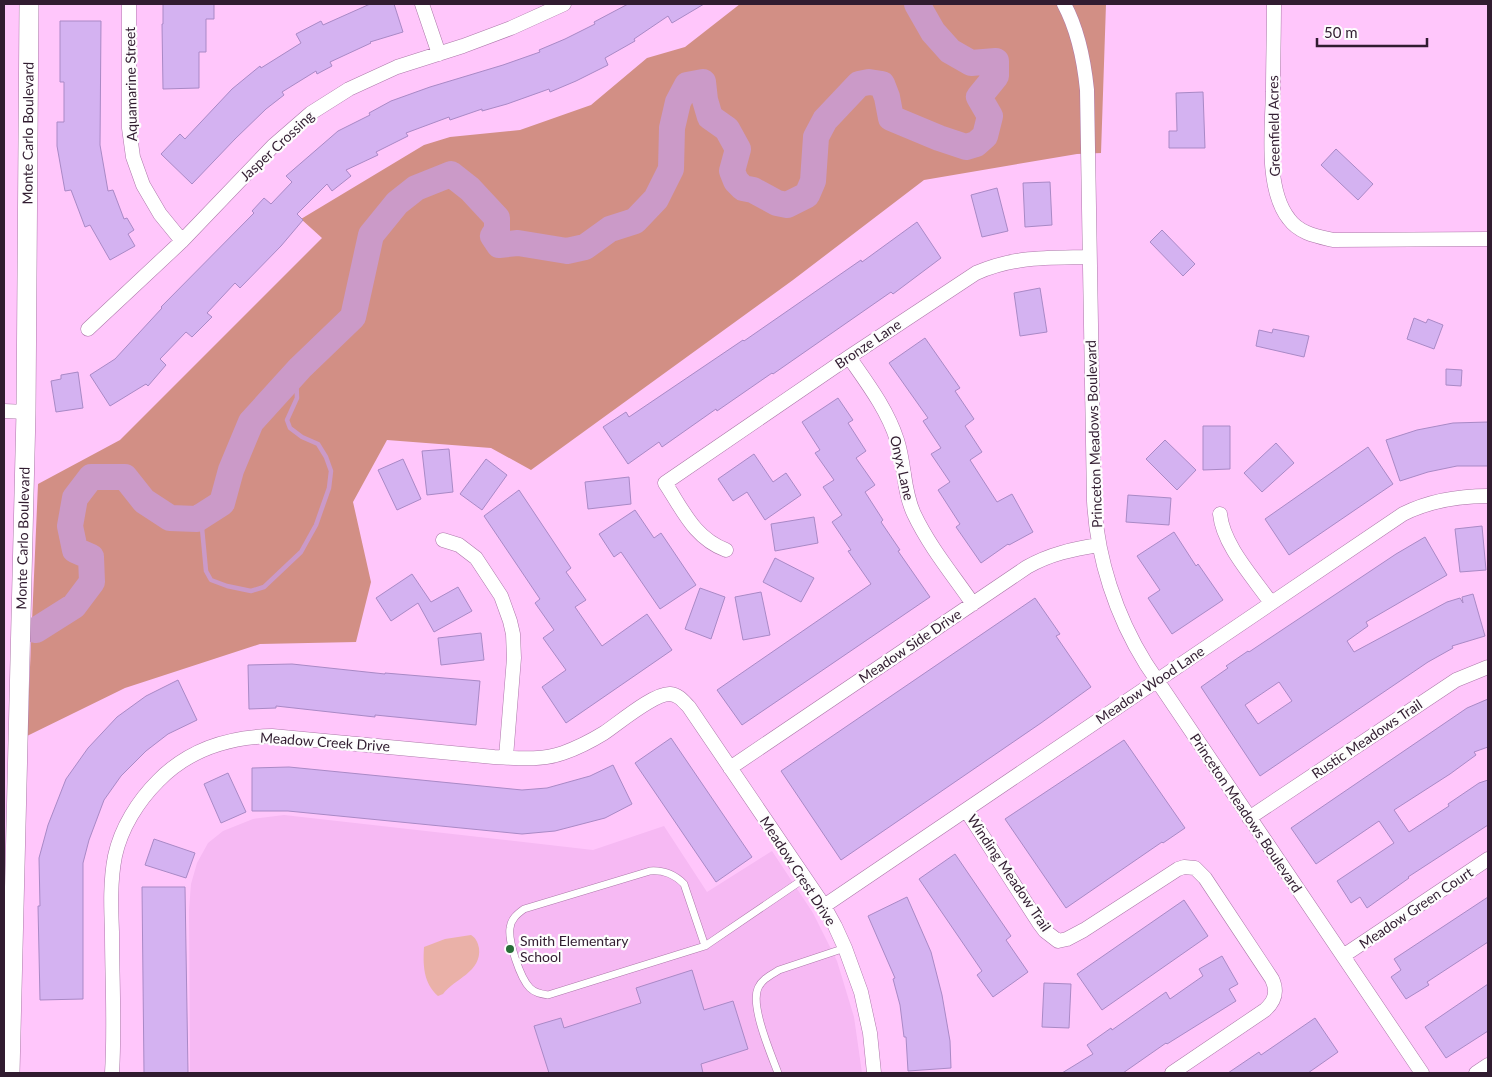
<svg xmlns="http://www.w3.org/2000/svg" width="1492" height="1077" font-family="Lato,sans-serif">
	<rect width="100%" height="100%" fill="#ffc6fb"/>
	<path fill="#f6b9f3" d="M284 815 593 850 664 826 707 892 772 851 813 913 837 961 854 1017 862 1073H190L189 910 191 884 197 863 208 843 223 831 253 819Z"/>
	<path fill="#eab1a8" d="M471 935C476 938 478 943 479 948 482 972 454 979 443 994L438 996C423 983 423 964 424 947L445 939Z"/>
	<path fill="#d28f85" d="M740 4H1106L1101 153 1077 154 924 180 793 280 531 470 491 448 387 440 353 502 371 582 356 642 260 644 125 688 27 736 38 484 120 440 322 238 301 219 424 145 450 137 520 130 591 105 647 58 685 47Z"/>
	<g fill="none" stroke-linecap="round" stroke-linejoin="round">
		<path stroke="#cb9ac8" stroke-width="4.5" d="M197 519 202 528 206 571 211 580 227 586 251 591 264 587 301 552 316 525 329 488 331 471 326 457 318 444 302 437 290 428 287 420 297 398 296 372"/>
		<path stroke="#cb9ac8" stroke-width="26" d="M36 630 74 606 92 582 91 557 75 550 70 526 75 498 91 477H125L144 501 170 518 197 519 222 503 231 470 251 422 300 368 353 317 371 235 397 203 416 188 451 174 470 189 497 218V230L493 236 499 245 518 243 567 251 585 247 610 229 635 221 656 199 671 169 672 128 678 102 687 85 703 82 705 100 710 117 727 129 738 149 732 171 736 181 743 188 753 190 777 203 787 205 807 195 813 181 816 137 825 120 859 84 869 82 882 84 887 97 891 118 939 138 966 147 976 144 985 136 990 116 979 97 996 76V61L971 63 950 51 933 32 917 4"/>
	</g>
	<path fill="#d4b2f1" stroke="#a989c6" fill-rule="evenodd" d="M163 4H214V19H206V52H199V88L163 89 162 24H163Z
		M370 4H394L403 32 370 42 371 43 330 62 332 66 317 74 316 71 282 92 284 95 266 109 235 139 192 184 161 154 180 134 185 139 232 89 260 66 261 68 301 43 296 34 321 21 323 25Z
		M628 4H704L672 23 668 16 634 39 635 41 605 58 608 65 576 81 550 92 549 89 507 104 482 111V109L450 120 449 117 406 133 408 136 376 152 378 155 346 170 351 176 332 191 327 184 297 214 303 220 281 246 240 288 235 283 207 313 212 317 192 337 186 332 160 359 166 365 148 386 146 384 110 406 90 375 115 359 162 308 161 307 254 213 252 211 264 198 271 204 292 182 286 176 338 131 370 115 369 113 391 101 430 87 503 65 540 52 539 50 565 39 595 24 594 22Z
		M60 21H101L100 145 108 191 113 190 124 219 127 218 134 230 128 234 135 246 110 260 90 225 85 227 71 190 65 191 57 146V122H64V82H60Z
		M1203 92 1205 148H1169V131H1177L1176 93Z
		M1336 149 1373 184 1358 200 1321 165Z
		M1050 182 1052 225 1025 227 1023 183Z
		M997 188 1008 231 982 237 971 195Z
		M917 222 941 258 893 294 891 292 773 374 772 373 717 411 716 409 662 447 659 442 628 464 603 427 626 412 629 417 743 340 744 341 861 260 862 262Z
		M1162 230 1195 264 1183 276 1150 242Z
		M1040 288 1047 332 1020 336 1014 293Z
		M1414 318 1426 323 1428 319 1443 325 1434 349 1407 339Z
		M1273 329 1309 336 1304 357 1256 346 1259 330 1272 333Z
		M925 338 960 388 955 391 974 419 965 426 982 452 970 460 997 502 1012 494 1033 532 1009 545 1008 544 981 563 956 527 960 524 938 490 950 482 931 454 941 448 923 421 928 418 889 363Z
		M1446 369 1462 370 1461 386 1446 385Z
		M78 372 83 408 56 412 51 381 61 379V375Z
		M838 398 853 420 848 423 866 451 856 458 875 485 865 492 883 520 881 522 900 550 898 551 930 597 742 725 717 690 871 584 848 551 851 550 832 522 842 515 823 487 834 480 815 453 820 450 802 422Z
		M1488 422V466H1457L1428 472 1400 481 1386 440 1417 430 1453 423Z
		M1203 426H1230V469L1203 470Z
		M1165 440 1196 470 1177 490 1146 459Z
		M1276 443 1294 463 1262 492 1244 473Z
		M1368 447 1393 484 1289 555 1265 519Z
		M449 449 453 492 427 495 422 451Z
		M754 454 773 482 786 473 801 495 765 520 747 492 733 501 718 479Z
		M403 459 421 499 397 510 378 470Z
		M486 459 507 475 482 510 460 494Z
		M629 477 631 504 588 509 585 482Z
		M519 490 571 568 566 572 586 600 575 607 602 646 647 614 672 650 566 723 542 687 566 670 543 638 554 630 535 603 540 599 484 516Z
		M1128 495 1171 498 1169 525 1126 522Z
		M635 510 654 538 661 533 696 585 660 609 621 552 614 557 599 534Z
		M814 517 818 543 775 551 771 524Z
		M1482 526 1486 570 1460 572 1455 529Z
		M1174 532 1196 566 1198 564 1223 600 1172 634 1148 598 1160 590 1137 556Z
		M1425 537 1447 575 1366 622 1368 626 1347 641 1354 652 1447 602 1460 598 1463 603 1462 597 1473 594 1485 636 1452 646 1453 648 1428 662 1260 776 1201 687 1228 668 1226 666 1248 651 1249 652 1396 554ZM1279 682 1292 701 1258 724 1245 705Z
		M775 558 814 578 801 602 763 582Z
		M412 574 431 602 458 587 472 611 434 632 418 603 391 621 376 598Z
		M700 588 725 597 711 639 685 629Z
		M761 592 770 635 743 640 735 597Z
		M1035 598 1060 634 1056 636 1091 687 1041 723 841 860 781 771Z
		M481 633 484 660 441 665 438 638Z
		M292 664 385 674V673L480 681 476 725 375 715V717L276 706V708L249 709 248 665Z
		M178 680 197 720 168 734 146 751 121 776 104 800 89 840 83 863V999L40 1000 38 906H40L39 858 48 825 66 779 88 748 117 717 146 696Z
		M1488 699V747L1474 752 1476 755 1450 774 1394 810 1409 832 1449 806 1448 804 1479 783 1488 780V825L1408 877 1409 878 1367 908 1360 897 1351 903 1337 881 1394 843 1379 821 1316 864 1291 828 1467 708Z
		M671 738 752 857 716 882 635 763Z
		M1124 740 1185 828 1163 843 1162 842 1066 908 1005 819Z
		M613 765 632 804 605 818 555 831 522 834 288 811H252V768L289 767 522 790 547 788 590 776Z
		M228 773 246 812 221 823 204 784Z
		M154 839 195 853 186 878 145 865Z
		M955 854 1011 936 1006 940 1028 972 993 997 977 975 982 971 919 879Z
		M142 887H185L188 1073H144Z
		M907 897 931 952 942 995 950 1041 951 1068 908 1071 906 1037H904L900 1005 893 979 895 978 868 916Z
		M1488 897V942L1427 982 1429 985 1406 999 1391 977 1401 970 1394 959Z
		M1184 900 1208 936 1102 1010 1077 974Z
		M1222 956 1238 984 1229 989 1236 1001 1167 1044 1166 1043 1123 1073H1062L1093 1054 1087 1045 1111 1028 1112 1030 1166 992 1170 999 1203 976 1199 969Z
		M692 970 704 1010 733 1001 748 1049 701 1064 703 1073H549L534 1026 561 1018 564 1028 641 1003 636 988Z
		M1044 983 1071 984 1069 1028 1042 1027Z
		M1488 984V1031L1446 1058 1425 1027Z
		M1315 1018 1338 1052 1308 1073H1228L1259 1052 1261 1055Z"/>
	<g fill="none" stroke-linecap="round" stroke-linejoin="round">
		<defs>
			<path id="lane" d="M705 946 684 884C674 874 664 870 650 871L524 909C517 914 511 919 510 928 508 941 520 978 530 988 535 993 541 994 548 995L705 946 805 878
				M778 1073C771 1054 750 1006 758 988 762 979 771 975 779 970L845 948"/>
			<path id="street" d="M129 4V128L133 157 143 185 160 214 182 241
				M422 4 439 54
				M1064 4C1078 30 1084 60 1087 90L1094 501C1097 558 1116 616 1146 664L1422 1073
				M1274 4C1274 33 1273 63 1273 92 1272 128 1265 189 1289 219 1299 233 1316 236 1333 240L1488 239
				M88 329 182 241 273 146 311 113 349 89 397 67 463 46 511 28 564 4
				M849 357C867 383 887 409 897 440 905 464 903 491 914 514 929 546 953 575 973 604
				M4 411 26 412
				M1220 514C1223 545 1253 577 1271 603
				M443 540 459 545 476 558 501 596 510 621 513 634 514 658 506 757
				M726 550C694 538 683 510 665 483L849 357 976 273C1015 256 1047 258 1089 257
				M730 768 1027 567C1050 554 1073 549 1099 545
				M966 810 1039 923 1045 931 1058 941 1067 939 1084 930 1178 869 1184 867 1195 868 1205 878 1272 979C1278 992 1275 1001 1265 1010L1172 1073
				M1249 818 1456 680 1488 667
				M824 906 1403 514C1431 500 1458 496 1488 496
				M1343 956 1488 859
				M112 1073C115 1027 112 979 112 932 111 907 110 881 115 856 121 828 138 801 158 781 188 750 229 737 272 736L494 757C516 758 541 761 563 753 577 748 591 741 604 733 619 723 654 693 670 694 679 695 683 701 689 707L824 906 835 926 845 948 861 992 870 1033 874 1073
				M1476 1073 1488 1065"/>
			<g id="secondary">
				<path id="s1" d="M10 1073 26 412 29 4"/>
			</g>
		</defs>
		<use href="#lane" stroke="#ac78a9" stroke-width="8"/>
		<use href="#street" stroke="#ac78a9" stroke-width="15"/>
		<use href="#secondary" stroke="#ac78a9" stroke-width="20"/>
		<use href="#lane" stroke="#fff" stroke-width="7"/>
		<use href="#street" stroke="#fff" stroke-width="14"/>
		<use href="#secondary" stroke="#fff" stroke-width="19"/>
	</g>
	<circle fill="#276c37" stroke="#fdfdfd" stroke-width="2" cx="510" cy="949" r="5"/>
	<g text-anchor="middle" stroke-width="4.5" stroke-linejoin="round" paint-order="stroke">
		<g font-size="14" fill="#311c30" stroke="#fdfdfd">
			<text transform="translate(131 84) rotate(-91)" y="5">Aquamarine Street</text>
			<text transform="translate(1274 126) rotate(-91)" y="5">Greenfield Acres</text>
			<text dy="5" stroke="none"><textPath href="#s1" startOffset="940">Monte Carlo Boulevard</textPath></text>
			<text transform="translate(277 146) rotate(-43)" y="5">Jasper Crossing</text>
			<text transform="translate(868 344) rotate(-34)" y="5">Bronze Lane</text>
			<text transform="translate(1094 434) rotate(-92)" y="5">Princeton Meadows Boulevard</text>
			<text transform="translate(902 468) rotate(77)" y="5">Onyx Lane</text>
			<text dy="5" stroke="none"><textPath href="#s1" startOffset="535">Monte Carlo Boulevard</textPath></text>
			<text transform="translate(910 646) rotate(-34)" y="5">Meadow Side Drive</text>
			<text transform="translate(1150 685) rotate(-34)" y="5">Meadow Wood Lane</text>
			<text transform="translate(1367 739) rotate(-34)" y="5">Rustic Meadows Trail</text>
			<text transform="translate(325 742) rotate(4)" y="5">Meadow Creek Drive</text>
			<text transform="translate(1246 813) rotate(56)" y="5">Princeton Meadows Boulevard</text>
			<text transform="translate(798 871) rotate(57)" y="5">Meadow Crest Drive</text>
			<text transform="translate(1009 873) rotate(56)" y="5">Winding Meadow Trail</text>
			<text transform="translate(1416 908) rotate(-34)" y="5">Meadow Green Court</text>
		</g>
		<g font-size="14" fill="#311c30" stroke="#fdfdfd" text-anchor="start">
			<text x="520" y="946">Smith Elementary<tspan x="520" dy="16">School</tspan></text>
		</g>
	</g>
	<rect width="1492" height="1077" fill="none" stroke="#311c30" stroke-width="10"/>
	<path d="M1317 38v8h110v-8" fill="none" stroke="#311c30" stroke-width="2.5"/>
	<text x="1324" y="38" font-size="15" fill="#311c30" stroke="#fdfdfd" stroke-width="4" paint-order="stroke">50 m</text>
</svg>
